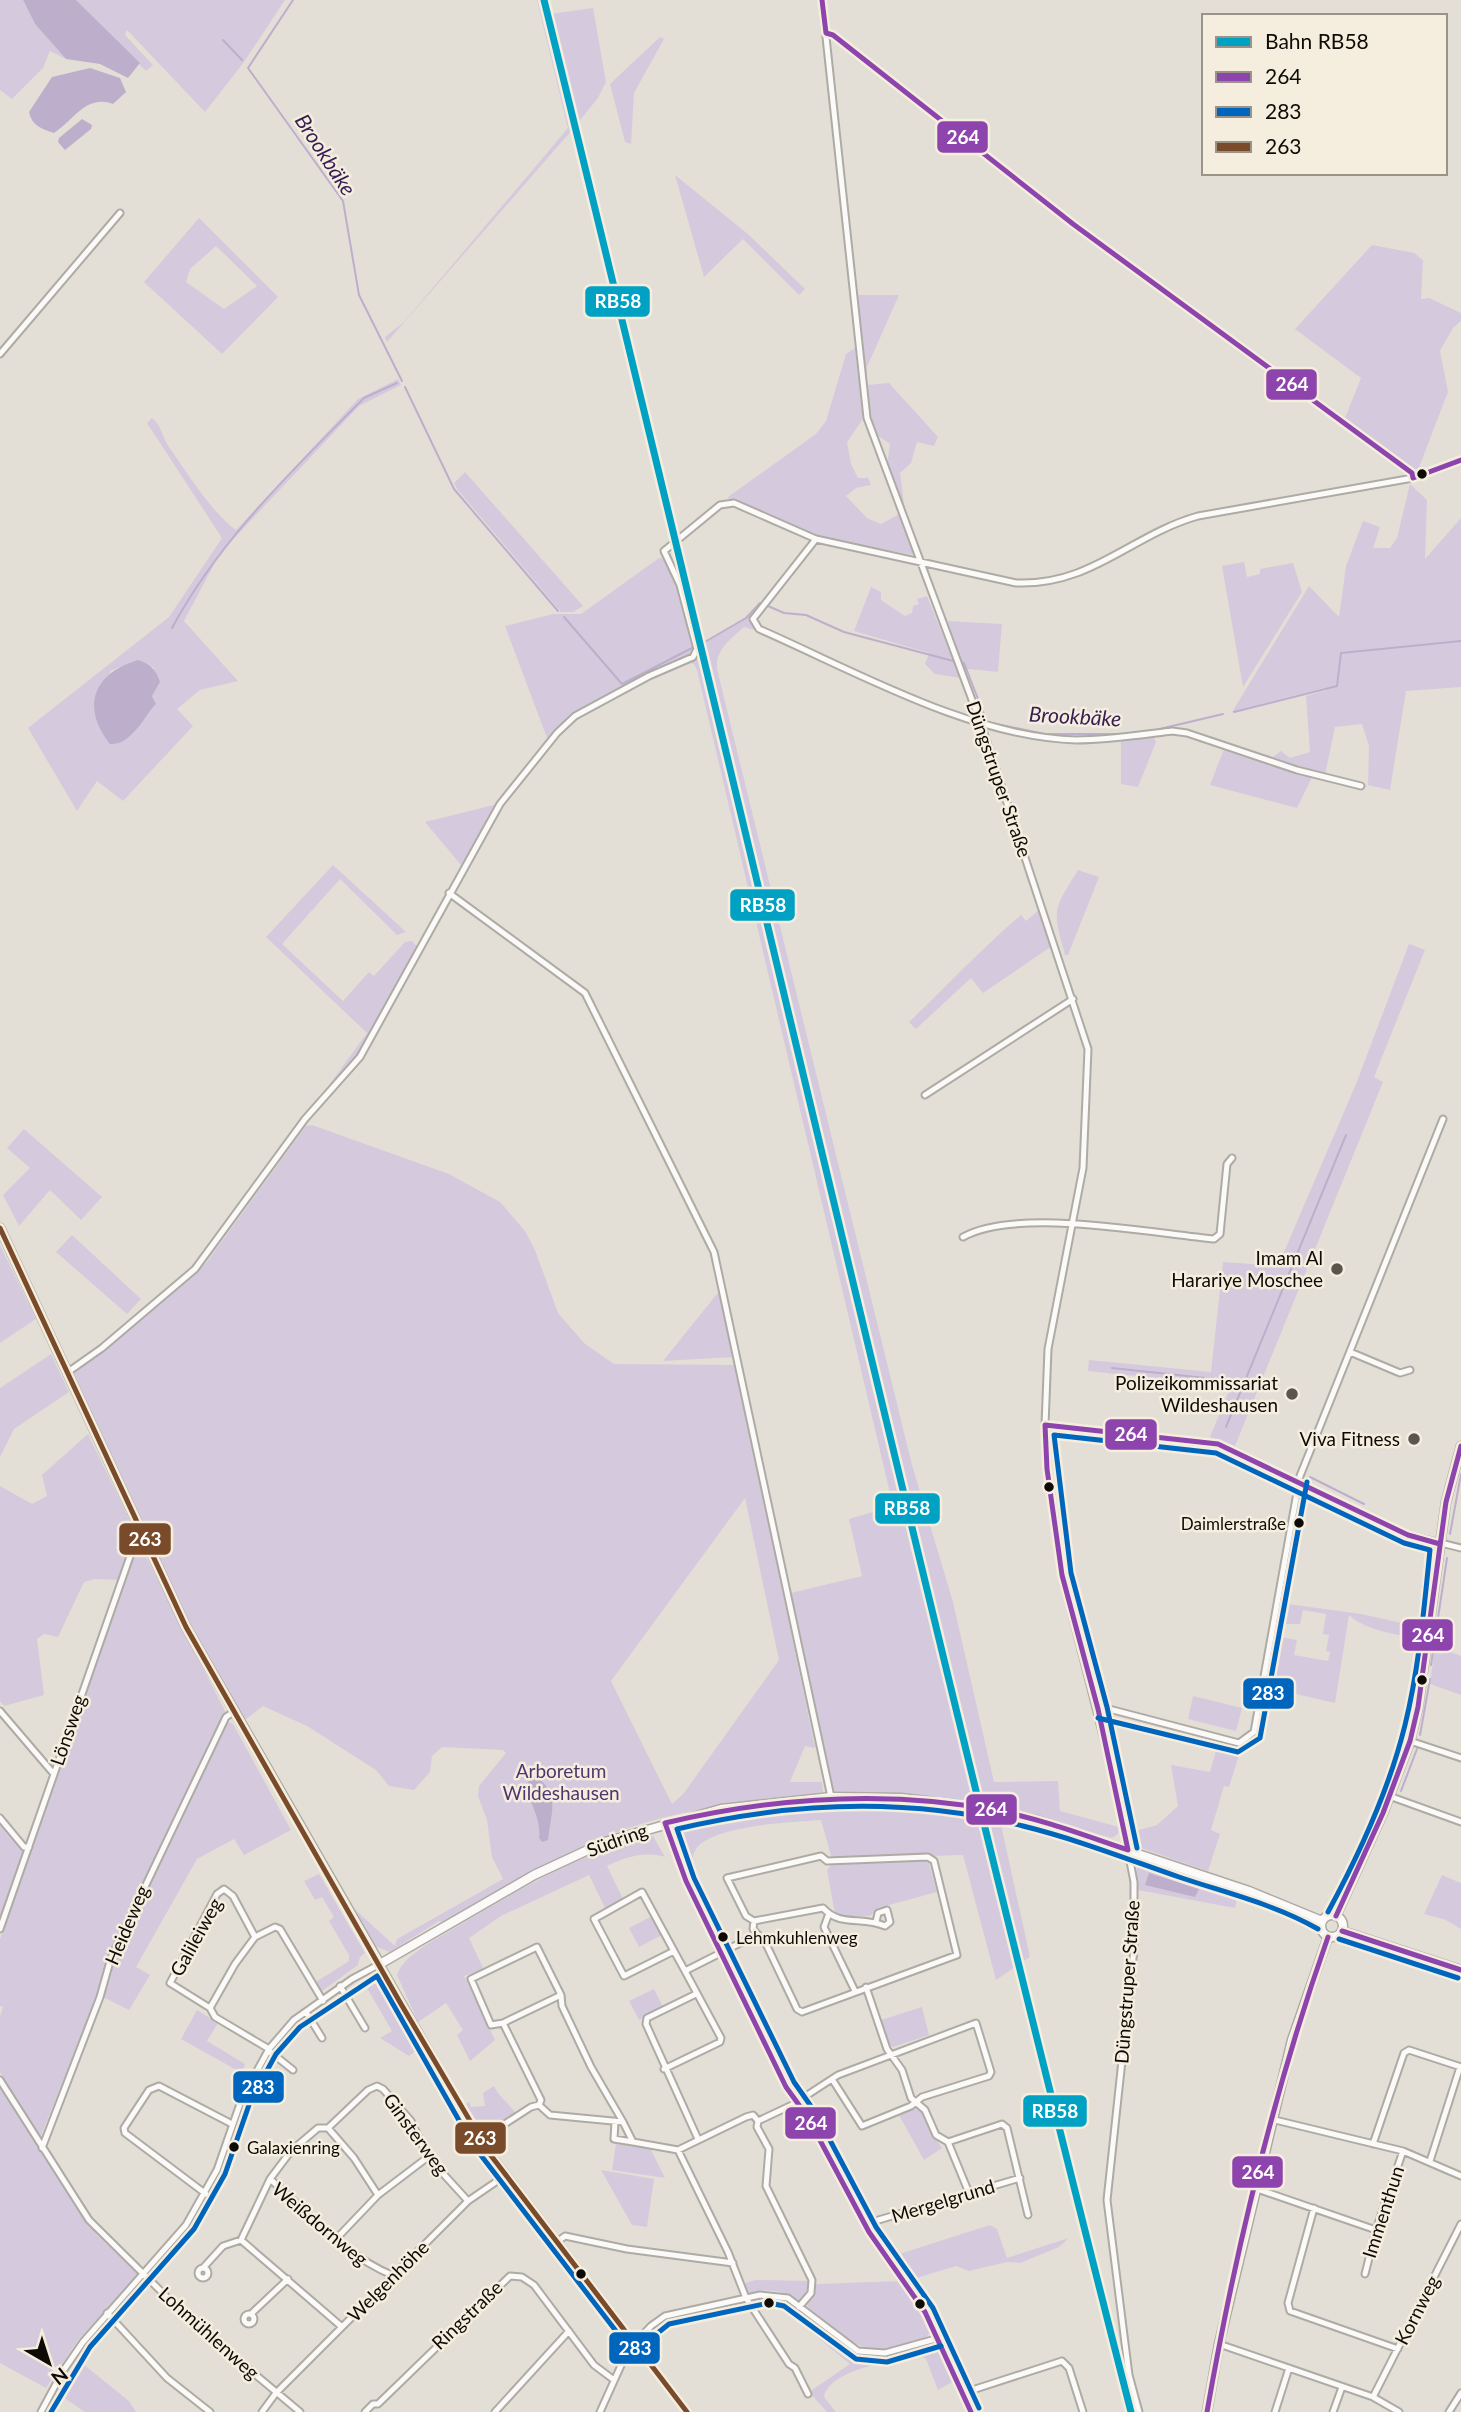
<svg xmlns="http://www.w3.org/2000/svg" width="1461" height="2412" font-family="Lato,sans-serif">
	<rect width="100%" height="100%" fill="#e3dfd6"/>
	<path fill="#d5cadd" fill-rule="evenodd" d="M0 0H23L35 24 66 59 50 51 43 68 12 99 0 90Z
		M76 0H285L244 62 205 112 127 30 125 35 153 65 146 71Z
		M537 0H542L573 129 387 342 385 337 404 322 568 128Z
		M593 8 606 82 598 98 576 125 550 14Z
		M660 37 664 39 634 93 631 144 625 142 610 84Z
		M581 128 677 537 577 130Z
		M675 175 749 235 805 289 799 295 743 239 704 277Z
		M199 218 278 297 222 354 144 282ZM216 246 257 286 224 309 186 282 190 269Z
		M1372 245 1414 253 1423 260 1421 299 1429 298 1461 313V321L1453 328 1440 351 1448 392 1418 470 1414 471 1345 418 1361 378 1295 329Z
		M855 295H899L867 367V375H863Z
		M855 348 863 419 847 442 851 464 858 478H868L871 485 856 488 846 496 867 518 881 524 899 514 914 555 822 538 729 500 728 497 816 434 826 421 846 354Z
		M398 379 401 385 359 406 220 553 184 621 238 681 200 690 177 709 193 726 123 801 97 781 77 811 28 728 169 617 222 538 147 423 152 418C162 426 162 437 169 447 185 470 213 514 236 530L358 399ZM138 660 154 668 152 696 156 704 132 735 116 744 110 671Z
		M889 383 938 437 934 446 917 442 911 463 900 473 905 512 887 465 890 444 874 433 868 417 867 385Z
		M465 472 583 606 573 612H561L457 489 454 483Z
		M1410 484 1427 500 1425 559 1461 518V687L1406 691 1390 790 1368 785 1369 746 1362 724 1335 727 1325 775 1270 759 1281 751 1290 758 1310 752 1306 696 1327 690 1324 688 1232 712 1309 586 1339 617 1346 566 1363 521 1380 527 1373 548H1390L1397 538Z
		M659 558 665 559 682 598 693 650 691 655 571 716 547 738 505 626 553 614H581Z
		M1244 562 1247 577 1260 574V569L1293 563 1302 592 1243 687 1222 566Z
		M871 587 881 592V600L905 616 912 613 913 606 919 604 917 599 927 596 960 678 935 674 925 664 929 653 854 631Z
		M760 605 751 621 758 631 744 627C731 639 715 650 717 669L912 1465 953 1602 994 1782 1058 1781 1060 1811 1119 1827 1118 1834 1112 1838 981 1801 703 644 747 618Z
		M948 621 1002 624 998 672 969 669 963 671Z
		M701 657 975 1800 835 1794 832 1789 791 1593 862 1576 849 1519 893 1506 697 670 694 664 690 663Z
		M1153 736 1156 742 1138 787 1121 784V740Z
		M1224 749 1313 775 1297 808 1210 785Z
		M497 804 461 865 425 822 494 805Z
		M333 865 406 932 397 935 340 879 282 944 343 1001 369 972 374 976 405 942 412 941 417 947 360 1053 308 1114 367 1033 266 937Z
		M1078 870 1099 877 1068 955H1065C1052 908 1053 911 1078 870Z
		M1039 910 1052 946 983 993 971 978 916 1029 909 1022C947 986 981 949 1021 915L1026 921Z
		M1409 944 1425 950 1374 1077 1383 1082 1235 1446 1210 1437 1231 1386 1088 1371 1089 1360 1211 1372 1223 1262 1278 1266 1356 1084Z
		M312 1125 449 1174 500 1202 525 1231 535 1250 558 1313 584 1343 614 1364 736 1365 815 1748 805 1746 790 1782H822L823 1792C762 1800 703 1805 644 1823 573 1845 507 1885 443 1922L439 1921 390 1952 375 1946 336 1886 349 1904 395 1946 397 1939 503 1879 492 1857 487 1820 478 1796 479 1786 506 1753 503 1750 442 1747 432 1756 430 1772 414 1790 389 1786 376 1770 307 1726 263 1706 241 1723 188 1628 73 1374 206 1263 306 1126ZM745 1498 779 1660 684 1793 672 1804 611 1681Z
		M24 1129 102 1197 81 1220 50 1190 19 1226 3 1195 30 1168 7 1148Z
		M72 1235 141 1299 127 1314 56 1252Z
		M0 1245 36 1319 0 1343Z
		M721 1289 735 1357 663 1361Z
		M51 1354 69 1392 14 1429 0 1457V1388Z
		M88 1434 137 1535 119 1580 95 1579 84 1582 58 1637 44 1634 37 1639 44 1695 4 1706 0 1701V1486L32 1504 47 1496 42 1475Z
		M140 1545 226 1713 109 1957 99 1994 39 2140 0 2072V2016L3 2007 0 2006V1939L134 1549Z
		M1281 1603 1361 1614 1424 1628 1423 1640C1399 1634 1367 1632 1349 1615L1335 1703 1266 1687 1275 1636 1297 1640 1294 1655 1328 1661 1330 1652 1326 1651 1329 1635 1323 1634 1326 1614 1303 1610 1300 1624H1276Z
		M1435 1646 1461 1656V1695L1430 1684Z
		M1193 1696 1242 1708 1236 1731 1188 1719Z
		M225 1721 233 1724 291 1830 244 1855 234 1839 197 1859 136 1967 150 1975 129 2010 103 1997 113 1959Z
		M1218 1744 1234 1747 1240 1752 1229 1787 1224 1786 1211 1830 1220 1834 1208 1871 1135 1846 1129 1833 1157 1825 1178 1806 1171 1765 1210 1772Z
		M846 1805 901 1806 979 1815 1015 1967 996 1980 963 1855 832 1859 821 1820C796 1822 703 1825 694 1853 691 1860 695 1873 696 1880L693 1881 679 1838 681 1827 750 1813Z
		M985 1817 1000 1820 1030 1957 1020 1963Z
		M0 1825 25 1852 0 1923Z
		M653 1836 665 1857C644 1851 626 1857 607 1866L623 1899 605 1908 589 1875 501 1916 469 1938 484 1970 464 1976 495 2040 470 2061 457 2035 463 2030 446 2003 418 2022 397 1975C402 1960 416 1952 429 1943 498 1903 574 1852 653 1836Z
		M928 1860 937 1892 878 1908 870 1916 837 1917 835 1914 827 1870 832 1864Z
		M1138 1864 1238 1895 1235 1908 1138 1890 1136 1872Z
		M319 1874 365 1953 360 1957 358 1965 322 1991 316 1982 349 1961V1955L329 1921 334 1917 322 1897 315 1900 304 1881Z
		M1442 1875 1461 1883V1929L1446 1920 1424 1914Z
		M652 1916 662 1935 639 1947 629 1928Z
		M362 1980 380 1985 417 2050 409 2056 380 2038 392 2031 367 1988 347 1989Z
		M654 1989 663 2007 639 2020 629 2001Z
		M922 2007 929 2035 893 2047 890 2045 881 2020Z
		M197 2010 218 2023 207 2041 245 2064 242 2073 181 2039Z
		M494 2086C499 2097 509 2103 516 2114L488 2131 482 2130 466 2104 469 2102 471 2107 485 2106 483 2093Z
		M0 2087 81 2213 97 2235 138 2274 78 2340 46 2388 0 2363Z
		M914 2108 924 2113 933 2135 942 2148 924 2160 899 2115Z
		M616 2144 650 2148 665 2178 612 2170Z
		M601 2170 654 2179 647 2227 632 2225Z
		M990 2225 997 2229 1007 2258 1069 2238 1059 2247 1020 2263 1007 2262 969 2271 956 2266 910 2280 893 2256Z
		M756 2280 809 2281 811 2288 801 2302C784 2290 768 2288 749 2293L745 2283Z
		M902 2281 930 2332C927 2340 917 2344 908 2346 859 2357 841 2338 807 2306L816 2284Z
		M767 2297C785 2300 795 2307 809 2319 865 2362 867 2366 937 2344L954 2381 938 2390 926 2359 921 2356C897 2360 830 2368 824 2397L836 2412H827L809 2392 850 2364 788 2313 775 2307 753 2303 754 2299Z
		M744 2303 748 2307 668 2329 660 2328 662 2323Z
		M78 2360 129 2401 136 2412H85L57 2393Z"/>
	<path fill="#bdafcc" d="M23 0H76L140 63 128 78 100 64 66 59 35 24Z
		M90 68 120 78 126 92 113 104C86 94 74 120 54 133 42 129 32 126 29 112L52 77Z
		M82 119 92 125 91 129 65 150 58 142 59 138Z
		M138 660C150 664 156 669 160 682L152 696 156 704C144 717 131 746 110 744 80 706 94 673 138 660Z
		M535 1776C561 1793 551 1812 548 1840L542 1842 539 1838C542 1817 527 1803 528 1782Z
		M1149 1873 1199 1889 1195 1897 1145 1885Z"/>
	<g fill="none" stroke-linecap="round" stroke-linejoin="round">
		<path stroke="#bdafcc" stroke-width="2" d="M293 0 248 68 343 201 359 295 402 381
			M223 40 242 60
			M919 106 1066 222
			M405 387 454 489 558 611
			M768 606 784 613 806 615 844 632 957 662
			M564 617 622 684 694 647
			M172 628C217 544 284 479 350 412L364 398 397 383
			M703 643 746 618 760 603
			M964 663 987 722 1045 734H1124
			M1234 712 1337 686 1341 653 1461 641
			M1147 732 1223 714
			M1112 1368 1243 1382
			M1226 1427 1346 1135
			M1310 1477 1364 1504
			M1450 1534 1461 1474
			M1419 1617 1425 1564
			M1438 1618 1447 1558
			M1431 1665 1437 1626
			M1420 1735 1430 1679
			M1401 1791 1417 1749"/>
		<defs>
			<path id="street" d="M822 0 867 418 981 724 1088 1049 1083 1168 1048 1349 1045 1425 1047 1469 1062 1575 1114 1779 1134 1882V1949L1107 2200 1129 2375 1139 2412
				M826 33 833 35 1073 224 1412 473 1413 478
				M0 354 120 213
				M816 539 753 619 759 629C855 671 970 737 1076 740 1108 740 1140 735 1172 731L1187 733 1297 770 1361 786
				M449 893 585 993 714 1252 831 1797
				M925 1095 1073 999
				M963 1237C1016 1207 1150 1233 1214 1239L1220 1234 1227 1164 1232 1158
				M1350 1352 1400 1373 1410 1370
				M68 1372 102 1348 195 1269 305 1119 360 1057 500 804 557 733 575 716 649 676 693 657 697 649 680 585 664 551 720 505 734 503 816 539 1016 583C1091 586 1131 535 1198 516L1413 478 1461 460
				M1045 1425 1218 1444 1408 1535 1461 1548
				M1098 1709H1109L1239 1743 1254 1732 1300 1476 1443 1119
				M0 1711 53 1773
				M1410 1741 1461 1758
				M1389 1796 1461 1822
				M0 1818 24 1847H29
				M665 1823 686 1881 786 2087 807 2116 869 2232 925 2312 971 2412
				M821 1856 827 1861 928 1857 934 1861 957 1955 802 2012 797 2009 766 1944 753 1929 754 1921 746 1916 727 1878Z
				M828 1916 824 1927 855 1991
				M754 1921 823 1908C840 1927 861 1916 885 1926L890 1922 887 1910 878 1913 876 1922
				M0 1929 134 1545 144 1536
				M674 1951 642 1892 594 1919 624 1976 674 1951 685 1971 756 1935
				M340 1986 365 2028
				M866 1987 887 2049 902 2070 911 2098 925 2110 936 2135 948 2142 969 2193
				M696 1994 647 2018 646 2024 698 2139
				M210 2008 235 1964 255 1937
				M306 2012 322 2038
				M503 2023 491 2025 471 1979 537 1947 561 1995
				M269 2049 215 2017 210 2008 170 1983 217 1894 224 1889 233 1896 255 1937 275 1927 280 1929 323 2001
				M268 2050 293 2070
				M664 2069 720 2042 721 2038 685 1971
				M0 2080 89 2220 189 2319 300 2412
				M539 2105 541 2100 503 2023 561 1995 562 2006 591 2067 623 2122
				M1275 2120 1403 2151 1461 2176
				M615 2121 614 2139 633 2142
				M758 2121 757 2127 769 2149 766 2186 812 2280 811 2293 799 2307
				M328 2128 368 2090 377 2086 383 2089 411 2121 428 2157 468 2201
				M480 2140 531 2107 539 2105 550 2115 623 2122 633 2142 678 2150 746 2117 753 2115 758 2121 792 2105 838 2075 976 2023 991 2072 989 2076 922 2097 911 2106 862 2126 832 2079
				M948 2142 1002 2124 1007 2128 1028 2215
				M1373 2144 1404 2053 1409 2050 1461 2067
				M42 2148 100 1997 111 1958 226 1717 232 1713
				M678 2150 728 2252 746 2298 789 2364 795 2368 808 2394
				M1430 2161 1460 2067
				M270 2179 291 2151 318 2128H328L354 2158 378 2195
				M1257 2189 1376 2230
				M206 2194 125 2133 124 2128 149 2090 159 2086 232 2124
				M1314 2208 1288 2303 1290 2311 1398 2349
				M865 2224 1020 2178
				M337 2238 378 2195 428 2157
				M241 2240 270 2179C308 2212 345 2256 392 2275
				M557 2242 565 2236 627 2249 733 2263
				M198 2273a5 5 0 1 1 10 0a5 5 0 1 1-10 0Z
				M203 2268 223 2246 241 2240 342 2327
				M1365 2274 1376 2230 1403 2151
				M107 2313 167 2378 210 2412
				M244 2319a5 5 0 1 1 10 0a5 5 0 1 1-10 0Z
				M251 2314 288 2279
				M1219 2344 1373 2397 1399 2412
				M963 2393 1062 2361 1069 2368 1083 2412
				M1373 2397 1461 2224
				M41 2412 63 2371 83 2342 186 2225 217 2170 242 2098 269 2049 294 2020 352 1979 380 1964 480 2140 687 2412
				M262 2412 276 2393 468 2201 506 2175
				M365 2412 373 2404H378L510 2276 522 2277 534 2285 594 2365 614 2380
				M495 2412 569 2331
				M600 2412 628 2350 651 2326 665 2316 760 2295 788 2298 858 2351 885 2353 939 2338
				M1275 2412 1289 2368
				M1333 2412 1342 2387
				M1449 2412 1461 2393"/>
			<path id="secondary" d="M0 1228 186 1627 380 1964 534 1875 605 1842 721 1809 831 1797 901 1798 968 1806 1036 1820 1249 1891 1322 1921
				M1321 1926a11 11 0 1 1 22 0a11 11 0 1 1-22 0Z
				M1336 1916 1383 1813 1410 1741 1418 1707 1446 1502 1461 1446
				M1342 1931 1461 1970
				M1207 2412 1219 2344 1292 2040 1328 1937"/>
		</defs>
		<use href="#street" stroke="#aeaba4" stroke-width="9"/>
		<use href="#secondary" stroke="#aeaba4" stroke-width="11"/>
		<use href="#street" stroke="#fbfaf9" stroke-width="5"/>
		<use href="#secondary" stroke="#fbfaf9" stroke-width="8"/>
		<defs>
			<path id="bus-1" d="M822 0 826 33 833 35 1073 224 1412 473 1413 478 1461 460
				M1336 1916 1383 1813 1410 1741 1418 1707 1446 1502 1461 1446
				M1342 1931 1461 1970
				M971 2412 925 2312 869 2232 807 2116 786 2087 686 1881 665 1823C776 1797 887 1789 1000 1811 1044 1820 1086 1836 1128 1850L1098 1709 1062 1575 1047 1469 1045 1425 1218 1444 1408 1535 1440 1544
				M1207 2412C1235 2252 1274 2090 1328 1937"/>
			<path id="bus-2" d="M1098 1718 1238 1752 1260 1738 1307 1482
				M1137 1848 1107 1707 1071 1573 1054 1435 1216 1453 1404 1543 1430 1550C1424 1609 1419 1668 1405 1725 1389 1790 1360 1853 1328 1912
				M1339 1939 1458 1978
				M979 2408 933 2308 876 2227 815 2112 794 2082 694 1878 677 1829C791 1802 908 1797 1023 1826 1076 1839 1127 1859 1179 1877 1226 1893 1274 1904 1318 1929
				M51 2412 90 2347 194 2229 225 2174 250 2102 276 2054 300 2027 377 1976 473 2145 629 2348H639L669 2324 769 2303 784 2306 856 2359 887 2362 941 2346"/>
			<path id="bus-3" d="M0 1228 186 1627 401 2004 489 2153 687 2412"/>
		</defs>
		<use href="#bus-1" stroke="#f5edde" stroke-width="10"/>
		<use href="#bus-2" stroke="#f5edde" stroke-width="10"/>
		<use href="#bus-3" stroke="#f5edde" stroke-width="10"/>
		<use href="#bus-1" stroke="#8e44ad" stroke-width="5"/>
		<use href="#bus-2" stroke="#0065bd" stroke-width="5"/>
		<use href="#bus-3" stroke="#7a4b2a" stroke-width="5"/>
		<defs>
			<path id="rail-1" d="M544 0C742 804 926 1610 1131 2412"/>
		</defs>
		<use href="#rail-1" stroke="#f5edde" stroke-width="12"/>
		<use href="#rail-1" stroke="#01a1c4" stroke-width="7"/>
	</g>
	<g fill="#0e0b07" stroke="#f5edde" stroke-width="2.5">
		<circle cx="1422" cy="474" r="6"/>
		<circle cx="1049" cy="1487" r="6"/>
		<circle cx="1299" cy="1523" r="6"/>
		<circle cx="1422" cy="1680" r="6"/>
		<circle cx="723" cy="1937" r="6"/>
		<circle cx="234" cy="2147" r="6"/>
		<circle cx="581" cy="2274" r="6"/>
		<circle cx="769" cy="2303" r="6"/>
		<circle cx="920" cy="2304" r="6"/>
	</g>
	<g fill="#59554f" stroke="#f5edde" stroke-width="2.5">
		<circle cx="1337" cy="1269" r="7"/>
		<circle cx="1292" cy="1394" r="7"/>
		<circle cx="1414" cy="1439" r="7"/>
	</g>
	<g text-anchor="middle" stroke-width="5" stroke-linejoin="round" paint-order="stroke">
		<g font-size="17" fill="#0e0b07" stroke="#f5edde" text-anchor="start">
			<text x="1286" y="1530" text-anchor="end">Daimlerstraße</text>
			<text x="736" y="1944">Lehmkuhlenweg</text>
			<text x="247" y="2154">Galaxienring</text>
		</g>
		<g font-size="19" fill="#0e0b07" stroke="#f5edde">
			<text transform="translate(999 779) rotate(71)" y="7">Düngstruper Straße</text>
			<text transform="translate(68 1730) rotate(-71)" y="7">Lönsweg</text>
			<text transform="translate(617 1840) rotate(-20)" y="7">Südring</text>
			<text transform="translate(127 1925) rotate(-67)" y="7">Heideweg</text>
			<text transform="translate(196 1937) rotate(-61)" y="7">Galileiweg</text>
			<text transform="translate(1127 1982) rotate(-86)" y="7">Düngstruper Straße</text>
			<text transform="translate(416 2134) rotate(54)" y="7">Ginsterweg</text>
			<text transform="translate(943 2201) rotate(-17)" y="7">Mergelgrund</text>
			<text transform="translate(1383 2212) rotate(-72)" y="7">Immenthun</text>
			<text transform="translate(320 2224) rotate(40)" y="7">Weißdornweg</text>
			<text transform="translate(388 2281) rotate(-45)" y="7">Welgenhöhe</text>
			<text transform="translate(1417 2310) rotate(-63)" y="7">Kornweg</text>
			<text transform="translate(467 2315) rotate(-44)" y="7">Ringstraße</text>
			<text transform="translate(209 2333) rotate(42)" y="7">Lohmühlenweg</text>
		</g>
		<g font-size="19" fill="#0e0b07" stroke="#f5edde" text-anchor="end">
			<text x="1323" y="1265">Imam Al<tspan x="1323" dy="22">Harariye Moschee</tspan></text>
			<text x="1278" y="1390">Polizeikommissariat<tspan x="1278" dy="22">Wildeshausen</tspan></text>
			<text x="1400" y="1446">Viva Fitness</text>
		</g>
		<g font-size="19" fill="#503770" stroke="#f5edde">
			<text x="561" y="1778">Arboretum<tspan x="561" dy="22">Wildeshausen</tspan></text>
		</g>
		<g font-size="21" font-style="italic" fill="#361d53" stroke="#f5edde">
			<text transform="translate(325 155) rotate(57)" y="7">Brookbäke</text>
			<text transform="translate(1075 717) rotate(3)" y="7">Brookbäke</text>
		</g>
	</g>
	<g stroke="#f5edde" stroke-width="2.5">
		<rect x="936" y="120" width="53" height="34" rx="7" fill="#8e44ad"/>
		<rect x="584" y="285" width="67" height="33" rx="7" fill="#01a1c4"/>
		<rect x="1265" y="368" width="53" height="33" rx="7" fill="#8e44ad"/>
		<rect x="729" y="888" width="67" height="34" rx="7" fill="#01a1c4"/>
		<rect x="1104" y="1418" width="54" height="33" rx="7" fill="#8e44ad"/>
		<rect x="874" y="1492" width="67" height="33" rx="7" fill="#01a1c4"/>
		<rect x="118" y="1522" width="54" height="34" rx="7" fill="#7a4b2a"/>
		<rect x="1401" y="1618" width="53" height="34" rx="7" fill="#8e44ad"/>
		<rect x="1242" y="1677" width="53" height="33" rx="7" fill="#0065bd"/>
		<rect x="965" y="1793" width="53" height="33" rx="7" fill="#8e44ad"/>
		<rect x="232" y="2070" width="53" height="34" rx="7" fill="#0065bd"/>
		<rect x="1022" y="2094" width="66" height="34" rx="7" fill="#01a1c4"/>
		<rect x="784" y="2106" width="53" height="34" rx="7" fill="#8e44ad"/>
		<rect x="454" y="2121" width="53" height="34" rx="7" fill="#7a4b2a"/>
		<rect x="1231" y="2155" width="53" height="34" rx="7" fill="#8e44ad"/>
		<rect x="608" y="2331" width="53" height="34" rx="7" fill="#0065bd"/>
	</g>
	<g font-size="19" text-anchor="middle" font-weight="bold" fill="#fff">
		<text x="963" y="144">264</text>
		<text x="618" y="308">RB58</text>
		<text x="1292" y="391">264</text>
		<text x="763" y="912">RB58</text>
		<text x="1131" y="1441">264</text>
		<text x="907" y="1515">RB58</text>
		<text x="145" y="1546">263</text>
		<text x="1428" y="1642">264</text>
		<text x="1268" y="1700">283</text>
		<text x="991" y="1816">264</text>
		<text x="258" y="2094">283</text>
		<text x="1055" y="2118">RB58</text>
		<text x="811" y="2130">264</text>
		<text x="480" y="2145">263</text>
		<text x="1258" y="2179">264</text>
		<text x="635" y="2355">283</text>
	</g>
	<rect x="1202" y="14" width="245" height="161" fill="#f5edde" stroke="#999388" stroke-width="2"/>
	<rect x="1216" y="37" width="35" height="10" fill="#01a1c4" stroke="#999388" stroke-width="2"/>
	<text x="1265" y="49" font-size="21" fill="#0e0b07">Bahn RB58</text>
	<rect x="1216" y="72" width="35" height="10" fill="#8e44ad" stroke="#999388" stroke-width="2"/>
	<text x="1265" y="84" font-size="21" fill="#0e0b07">264</text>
	<rect x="1216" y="107" width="35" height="10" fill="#0065bd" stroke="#999388" stroke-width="2"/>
	<text x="1265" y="119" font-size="21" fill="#0e0b07">283</text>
	<rect x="1216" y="142" width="35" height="10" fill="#7a4b2a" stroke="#999388" stroke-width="2"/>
	<text x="1265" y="154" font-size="21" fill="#0e0b07">263</text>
	<g transform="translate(49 2363) rotate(141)" stroke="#f5edde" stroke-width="5" paint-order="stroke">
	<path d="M0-5L12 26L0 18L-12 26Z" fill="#0e0b07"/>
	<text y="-10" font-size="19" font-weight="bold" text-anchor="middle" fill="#0e0b07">N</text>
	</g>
</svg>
